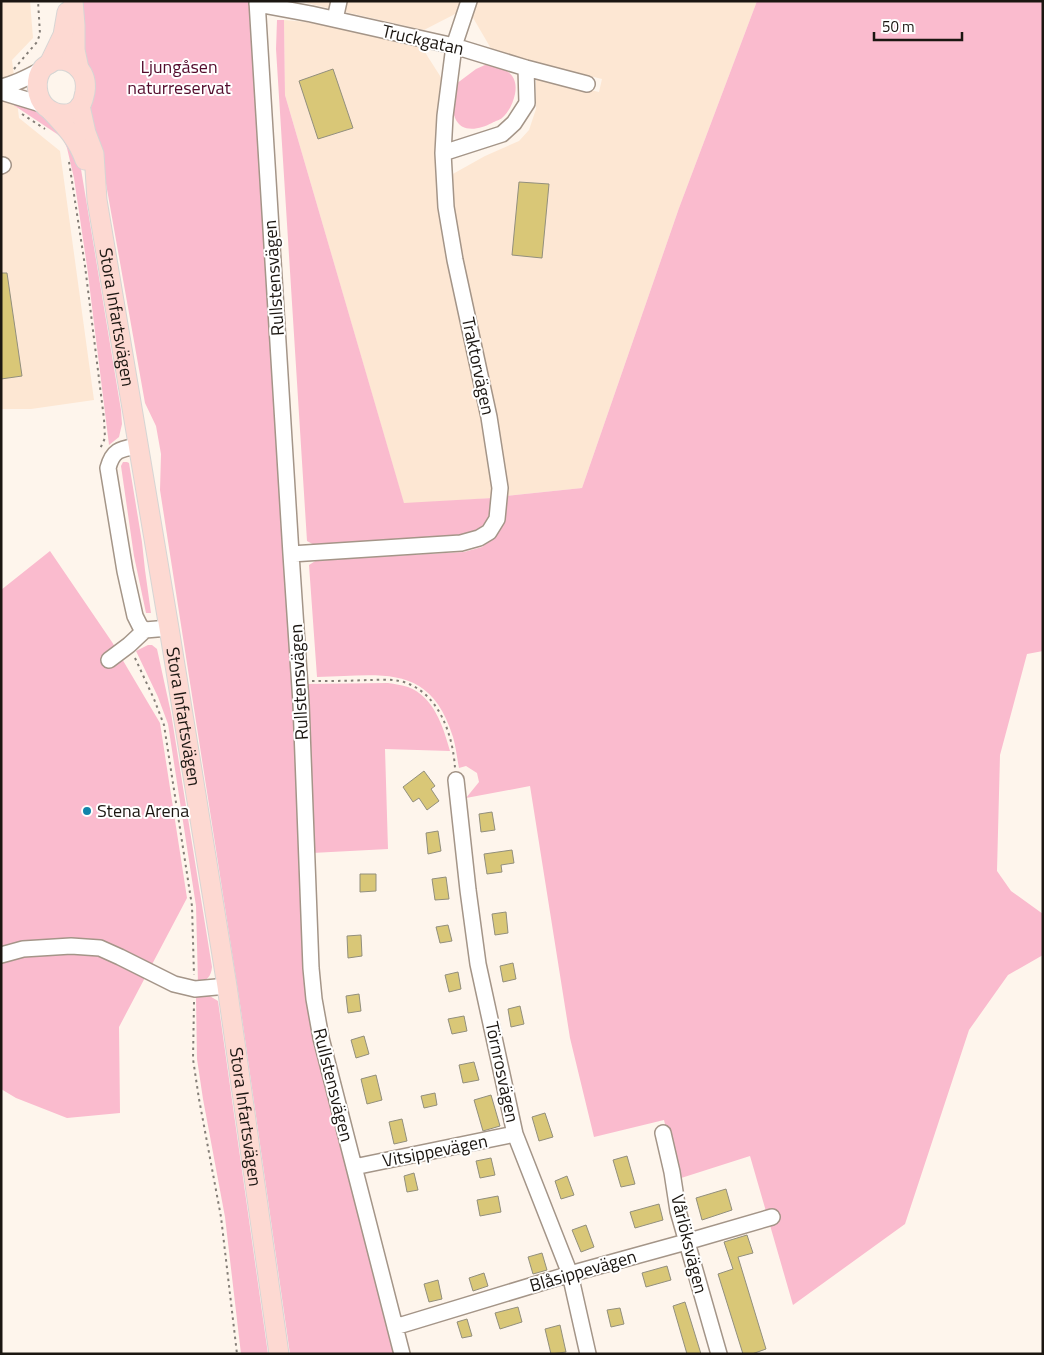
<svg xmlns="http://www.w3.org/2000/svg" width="1044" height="1355" font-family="'Titillium Web',sans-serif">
	<rect width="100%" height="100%" fill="#fef5ec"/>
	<path fill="#fde7d3" d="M1 1H30L33 38 12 60 19 118 60 151 94 400 31 409H1Z
		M297 1H461L457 13 424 30Z
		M477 1H757L679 208 582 488 506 496 501 441 463 265 451 204V175L485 156 519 141 529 130 536 109V77L599 92 602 79 493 52 472 16Z
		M284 20 307 22 421 46 442 79 436 121 437 176 439 205 446 252 481 406 490 466 492 498 404 504 285 95Z"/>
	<path fill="#fabbce" d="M81 1H250L315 1033 343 1153 394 1354H290L240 1004 160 490 161 454 156 426 145 403 100 150 89 117 92 91 83 61Z
		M757 1H1043V651L1027 654 1000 755 997 871 1011 891 1043 914V955L1008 975 969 1030 905 1224 793 1305 750 1156 678 1179 664 1120 594 1137 570 1038 530 786 466 798 479 782 477 773 466 766 459 768C457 758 456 747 453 737 430 662 381 676 317 677L309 565 317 560 464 552 482 547 495 536 506 496 582 488 679 208Z
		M277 20H284L285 95 404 503 492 498C491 516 487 526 470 535L316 546 307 541 276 49Z
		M485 65C503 66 519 73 515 94 513 103 509 112 502 118 500 120 495 121 492 123 480 129 462 134 455 118 451 107 455 95 456 84L476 69Z
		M12 100 26 105 43 115 79 157 121 410 122 424 119 437 109 445 87 266 74 178 67 148 63 139 57 134 12 104Z
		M123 462H127L129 463 142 542 145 570 151 613H146L134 556 121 466Z
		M50 551 112 642 160 723 187 898 119 1027 120 1113 67 1118 16 1098 1 1089V590Z
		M148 645H152L157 649 171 713 212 967C211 977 207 980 198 983L196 906 168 724 158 697 136 651Z
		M388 683C395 684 402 685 408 687 434 697 443 726 450 751L385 749 388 849 312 853 305 684Z
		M199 995H208L218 1001 268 1354H241L225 1217 203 1099 197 1059 196 996Z"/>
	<path fill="#d9c777" stroke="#928f7d" d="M333 69 353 128 318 139 299 81Z
		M519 182 549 184 542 258 512 255Z
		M1 273H7L22 376 1 379Z
		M424 771 435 786 431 789 439 801 427 810 419 798 413 802 403 787Z
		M492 812 495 830 481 832 479 814Z
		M438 831 441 851 428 854 426 833Z
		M512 850 514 863 501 865 502 872 487 874 484 854Z
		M360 874H376V891L360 892Z
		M446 877 449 899 435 900 432 879Z
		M506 912 508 933 495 935 492 914Z
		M448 925 452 941 440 943 436 927Z
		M361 935 362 956 348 958 347 936Z
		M513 963 516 979 503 982 500 966Z
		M458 972 461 989 449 992 445 975Z
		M359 994 361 1011 348 1013 346 996Z
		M520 1006 524 1024 511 1027 508 1009Z
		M464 1016 467 1031 452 1034 448 1019Z
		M364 1036 369 1054 356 1058 351 1040Z
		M474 1062 479 1080 463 1083 459 1065Z
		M376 1075 382 1100 367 1104 361 1079Z
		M435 1093 437 1105 424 1108 421 1096Z
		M491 1095 500 1126 483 1131 474 1100Z
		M545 1113 553 1137 539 1141 532 1117Z
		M402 1119 407 1141 394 1144 389 1122Z
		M627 1156 635 1184 621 1187 613 1160Z
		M491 1158 495 1175 480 1178 476 1161Z
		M414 1173 418 1190 407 1192 404 1176Z
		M567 1176 574 1195 561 1199 555 1181Z
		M726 1189 732 1210 702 1220 696 1198Z
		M498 1196 501 1212 480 1216 477 1200Z
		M659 1204 663 1220 635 1228 630 1212Z
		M586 1225 594 1247 581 1252 572 1230Z
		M747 1235 753 1253 738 1257 766 1349 752 1354H743L718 1274 733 1269 724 1242Z
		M542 1253 547 1270 533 1274 528 1257Z
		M667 1266 671 1280 646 1287 642 1273Z
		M484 1273 488 1286 473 1291 469 1278Z
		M438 1280 442 1299 429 1302 424 1284Z
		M685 1302 701 1354H687L673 1306Z
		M518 1307 522 1322 500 1329 495 1313Z
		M620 1308 624 1324 611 1327 607 1310Z
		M467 1319 472 1336 462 1338 457 1322Z
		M560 1325 566 1352 551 1354 545 1329Z"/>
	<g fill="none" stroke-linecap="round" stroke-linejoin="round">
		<defs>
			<path id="minor" d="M257 1 291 554 301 703 311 968 314 999 321 1038 402 1354
				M257 4 311 14 454 46 526 68 587 84
				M335 19 339 1
				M1 87C16 84 30 76 43 69
				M1 92 44 105
				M443 153 502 134 514 123 527 103 526 68
				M1 166 3 165
				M138 446C121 449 113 449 108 468L125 571 135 616 140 626 145 630 169 628
				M291 554 461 543 479 538 489 532 497 519 500 488 489 417 455 260 446 207 443 153 445 116 454 46 469 1
				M109 660 129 645 145 630
				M456 780 468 890 478 964 515 1134 570 1274 588 1354
				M1 955 23 949 71 946 100 948 120 957 174 984 195 989 227 986
				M663 1133 672 1172 678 1211 719 1354
				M354 1167 515 1134
				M395 1327 570 1274 686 1242 772 1217"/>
			<g id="major">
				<path d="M73 1 75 25V50L79 69"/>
				<path d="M56 60C75 59 88 73 85 92 84 96 83 103 80 106 72 118 55 115 46 107 36 98 34 79 43 68 46 65 52 62 56 60Z"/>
				<path d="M49 64 63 35 67 12"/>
				<path id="s1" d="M80 106 86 133 94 154 97 200 169 628 227 986 279 1354"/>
				<path d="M51 111C67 128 77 139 85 160"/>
			</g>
		</defs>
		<use href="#minor" stroke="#a49588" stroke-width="18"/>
		<use href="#major" stroke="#d6d5d4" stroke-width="21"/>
		<path stroke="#837d76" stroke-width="2" stroke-dasharray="2.5 4" stroke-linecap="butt" d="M14 69 37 42 40 34 38 1
			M22 114 45 129
			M69 162 85 266 104 419 105 438 100 449
			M135 658 154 699 164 725 192 906 194 975
			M312 681C330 681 348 681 367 680 380 680 396 678 409 684 440 697 453 736 455 768
			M194 1002 193 1059 199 1099 221 1217 237 1354"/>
		<use href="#minor" stroke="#fff" stroke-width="15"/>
		<use href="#major" stroke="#fdd9d2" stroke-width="19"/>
	</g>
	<circle fill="#1184aa" stroke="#fff" stroke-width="2" cx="87" cy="811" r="5"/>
	<g text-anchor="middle" stroke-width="4" stroke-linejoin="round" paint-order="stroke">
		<g font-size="18" fill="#1b1611" stroke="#fff">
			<text transform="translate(423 40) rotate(13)" y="6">Truckgatan</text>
			<text transform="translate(274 278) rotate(-94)" y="6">Rullstensvägen</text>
			<text dy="6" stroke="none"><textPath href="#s1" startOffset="215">Stora Infartsvägen</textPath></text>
			<text transform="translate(478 366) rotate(78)" y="6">Traktorvägen</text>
			<text transform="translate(299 682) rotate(-93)" y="6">Rullstensvägen</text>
			<text dy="6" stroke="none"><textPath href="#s1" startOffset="620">Stora Infartsvägen</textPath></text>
			<text transform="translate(502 1072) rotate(78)" y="6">Törnrosvägen</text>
			<text transform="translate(333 1085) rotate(76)" y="6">Rullstensvägen</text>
			<text dy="6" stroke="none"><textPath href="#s1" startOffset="1025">Stora Infartsvägen</textPath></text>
			<text transform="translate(435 1151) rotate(-11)" y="6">Vitsippevägen</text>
			<text transform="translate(689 1244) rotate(76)" y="6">Vårlöksvägen</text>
			<text transform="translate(583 1271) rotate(-16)" y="6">Blåsippevägen</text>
		</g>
		<g font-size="18" fill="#530b2c" stroke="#fff">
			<text x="179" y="73">Ljungåsen<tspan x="179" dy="21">naturreservat</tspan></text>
		</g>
		<g font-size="18" fill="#1b1611" stroke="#fff" text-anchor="start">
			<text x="97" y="817">Stena Arena</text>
		</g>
	</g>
	<rect width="1044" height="1355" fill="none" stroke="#1b1611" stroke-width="5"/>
	<path d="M874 32v8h88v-8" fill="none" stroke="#1b1611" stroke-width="2.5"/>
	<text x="882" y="32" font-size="15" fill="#1b1611" stroke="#ffffff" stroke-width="4" paint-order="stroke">50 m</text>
</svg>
